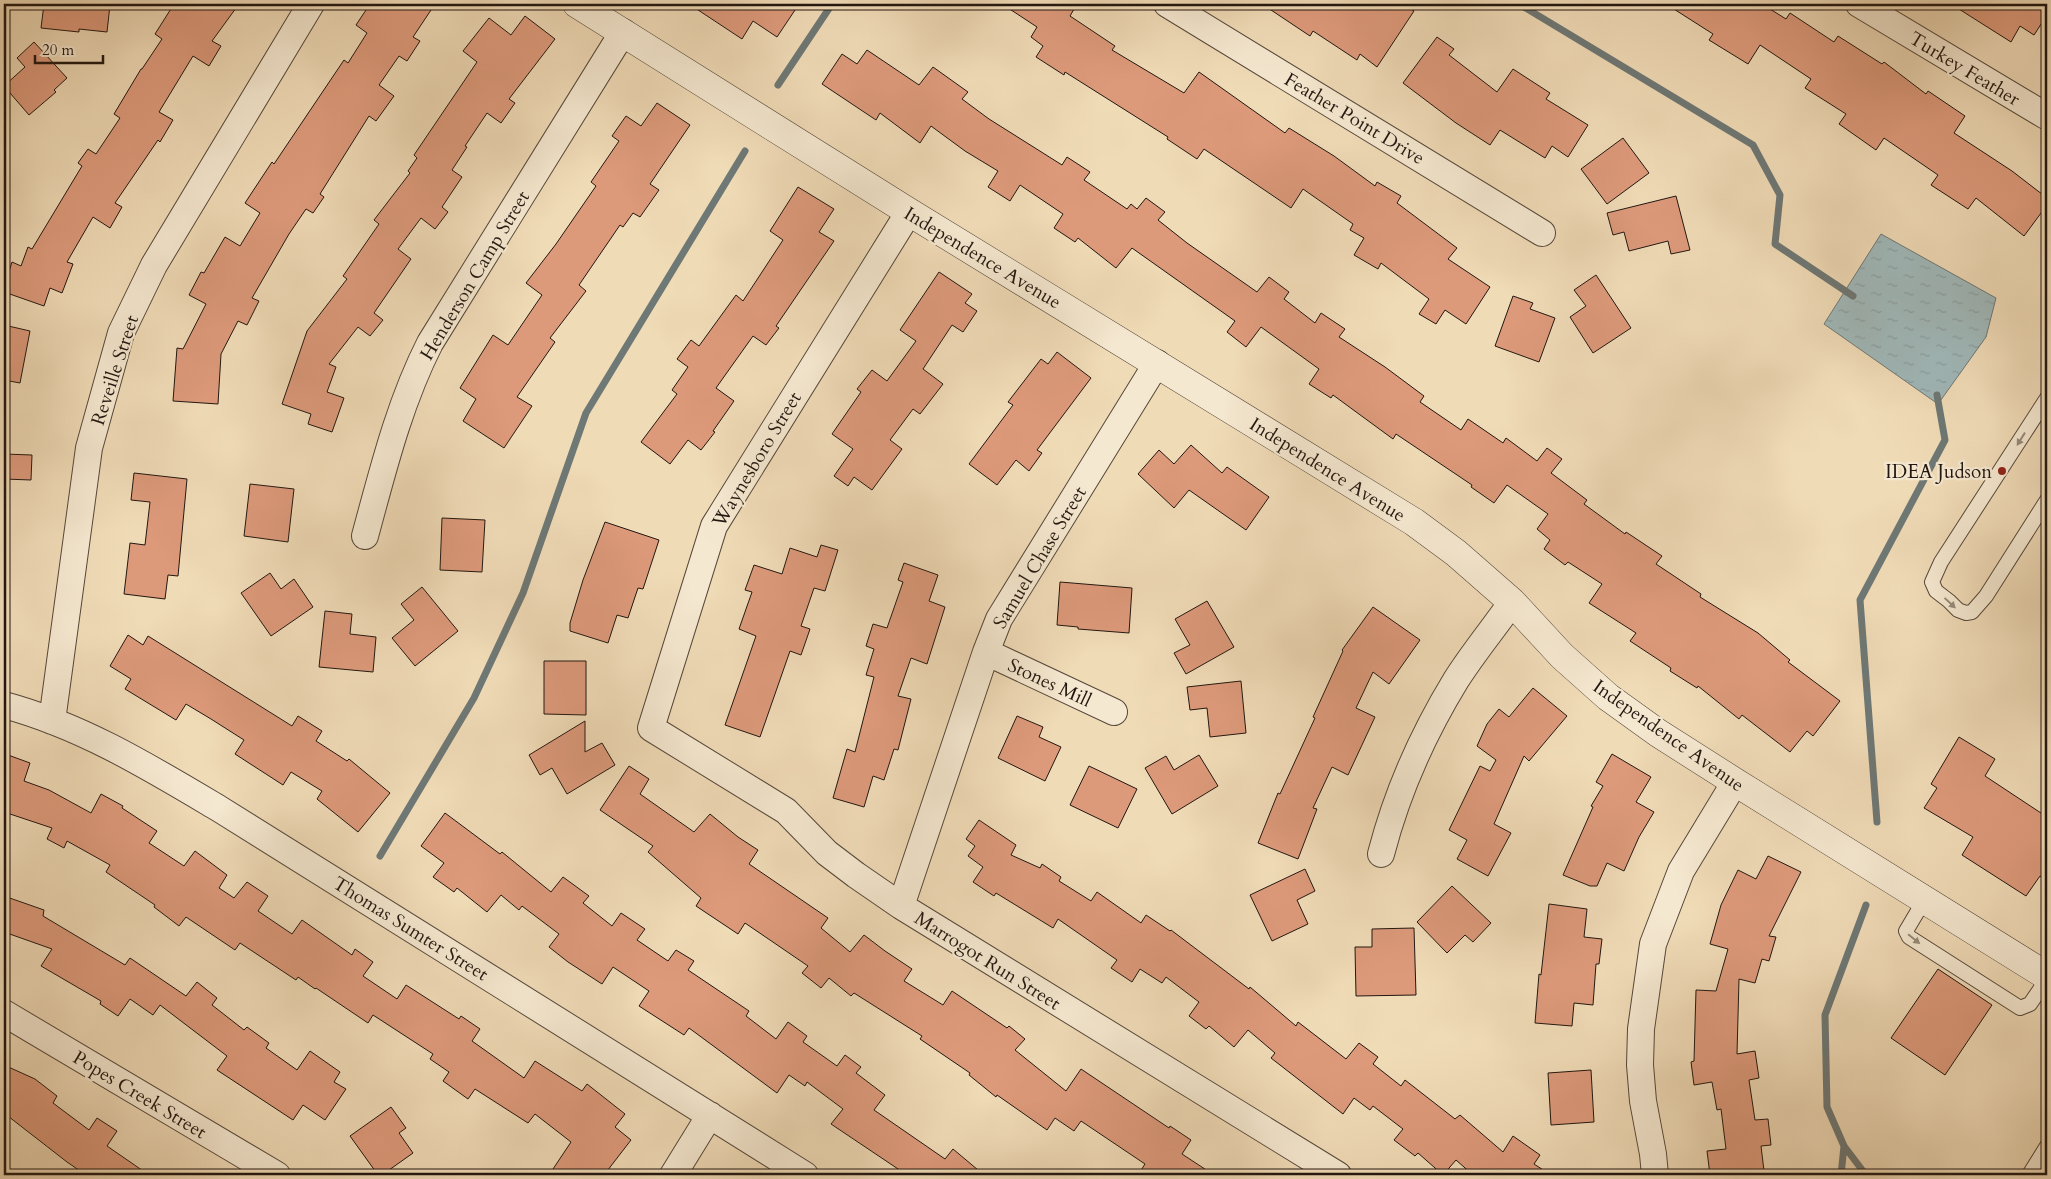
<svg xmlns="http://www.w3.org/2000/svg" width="2051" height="1179" font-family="Cardo,serif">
	<defs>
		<pattern id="water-ripples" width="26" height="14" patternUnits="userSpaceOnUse" patternTransform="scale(1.25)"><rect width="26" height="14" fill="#a0b8b9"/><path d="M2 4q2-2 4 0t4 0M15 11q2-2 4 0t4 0" fill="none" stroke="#8a9d9e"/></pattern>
	</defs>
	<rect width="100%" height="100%" fill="#f0dbb7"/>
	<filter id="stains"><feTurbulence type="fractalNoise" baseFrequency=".004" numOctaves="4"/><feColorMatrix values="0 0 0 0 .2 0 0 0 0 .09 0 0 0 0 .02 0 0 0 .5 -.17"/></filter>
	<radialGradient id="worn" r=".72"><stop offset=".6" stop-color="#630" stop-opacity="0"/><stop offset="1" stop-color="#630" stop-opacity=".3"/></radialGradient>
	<path fill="url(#water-ripples)" stroke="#6e7875" d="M1881 234 1996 298 1986 337 1938 404 1824 324Z"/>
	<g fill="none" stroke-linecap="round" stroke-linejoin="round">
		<path stroke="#6e7875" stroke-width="7" d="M1519 4 1753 145 1780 195 1775 244 1853 296
			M778 85 832 4
			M1877 822 1860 600 1945 440 1937 395
			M380 856 474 698 523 593 586 413 745 151
			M1844 1146 1866 1175
			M1841 1175 1844 1146 1827 1107 1825 1015 1866 905"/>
	</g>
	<path fill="#dd9a7b" stroke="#221710" d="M44 4 110 5 107 32 79 29V32L41 28Z
		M174 4H239L212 41 221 46 209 66 193 56 159 112 173 120 160 142 158 140 115 203 122 207 110 228 93 217 67 262 73 264 62 293 50 288 44 306 4 292V287L12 262 21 266 28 247 32 249 82 166 78 163 88 149 96 154 120 118 114 114 141 69H142L162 39 155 34Z
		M370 4H435L413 37 420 41 407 61 399 56 379 85 394 96 376 121 369 116 320 194 324 197 313 213 306 209 289 234 252 298 259 301 247 325 238 321 221 354 218 404 173 401 177 348 183 349 206 304 189 295 201 272 204 273 225 237 240 246 260 213 245 203 272 162 274 164 344 60 348 63 367 33 356 25Z
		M689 4H799L777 37 753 21 742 39Z
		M1002 4H1077L1070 16 1115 46 1112 50 1184 93 1199 72 1285 133 1289 128 1334 156 1375 186 1377 182 1401 196 1397 203 1457 248 1448 259 1490 287 1466 324 1445 310 1436 324 1419 314 1429 299 1381 263 1378 269 1354 255 1364 238 1350 230 1353 224 1303 189 1291 208 1204 149 1197 159 1167 139 1168 137 1065 72 1064 75 1036 57 1043 46 1031 37 1037 27Z
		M1262 4H1402L1414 11 1377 67 1360 54 1357 60 1313 31 1310 36Z
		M1666 4H1762L1786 19 1790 13 1834 42 1838 36 1882 64 1884 62 1926 94 1928 91 1965 116 1954 133 2012 171 2047 198V205L2024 236 1976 198 1968 209 1931 185 1938 175 1884 138 1876 150 1839 124 1846 114 1805 88 1811 79 1760 45 1748 64 1709 40 1713 34Z
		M1951 4H2033L2047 13V15L2034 35 2020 26 2011 42Z
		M525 16 555 39 509 99 515 103 501 123 487 113 465 146 467 147 452 170 462 177 442 207 448 212 435 229 421 218 398 249 411 259 374 313 383 320 370 336 358 327 329 364 336 367 327 392 344 398 332 432 308 424 311 414 282 404 307 331 347 279 343 276 379 224 374 220 410 173 408 171 417 158 414 155 477 62 463 51 489 18 511 35Z
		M1437 37 1454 49 1449 55 1497 92 1513 69 1550 93 1546 99 1588 125 1568 157 1552 146 1545 158 1500 130 1490 145 1456 123 1403 83Z
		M34 42 67 78 54 90 56 92 29 115 4 86 25 67 17 58Z
		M867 50 919 85 933 67 968 92 962 99 989 119 1062 165 1067 157 1090 172 1084 180 1127 209 1131 204 1137 209 1146 198 1165 212 1158 220 1187 243 1257 292 1269 277 1289 292 1284 299 1315 323 1321 313 1345 329 1339 337 1385 367 1424 396 1420 402 1461 430 1468 419 1503 443 1506 438 1537 461 1547 448 1562 459 1551 473 1587 500 1584 504 1625 534 1626 532 1662 556 1656 564 1701 594 1700 597 1758 633 1790 660 1788 662 1840 701 1813 736 1807 731 1790 752 1742 715 1739 719 1698 686 1697 688 1670 671 1671 668 1630 641 1636 633 1589 603 1602 584 1568 562 1565 565 1544 549 1550 540 1537 529 1548 514 1507 485 1494 503 1471 487 1472 485 1396 434 1393 439 1333 395 1331 398 1309 384 1319 369 1261 327 1246 347 1227 332 1235 321 1132 248 1116 268 1078 238 1075 242 1054 228 1063 214 1020 185 1010 201 988 187 998 171 965 151 931 126 920 143 880 113 876 120 822 84 842 54 857 64Z
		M657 103 690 125 650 184 659 190 640 217 633 213 623 227 620 225 579 285 586 291 550 338 555 342 517 397 532 406 504 448 463 421 476 399 460 388 493 335 508 345 542 295 526 283 556 244 596 186 591 182 619 141 612 136 626 116 641 126Z
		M1623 138 1649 173 1607 204 1581 169Z
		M798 187 834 209 819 232 834 241 776 326 779 328 766 345 753 336 716 388 734 401 713 431 715 432 701 450 688 440 670 464 641 442 677 394 672 390 688 367 677 359 691 340 699 346 736 295 743 301 783 240 770 231Z
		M1676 196 1690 250 1671 254 1668 241 1629 251 1624 232 1613 235 1607 213Z
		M939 272 972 294 965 303 977 311 963 332 952 325 923 369 943 384 920 414 913 409 890 440 902 449 872 490 854 477 848 486 834 476 853 449 832 434 861 392 857 389 872 370 887 381 916 341 900 330Z
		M1596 275 1631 328 1593 353 1570 317 1586 306 1574 290Z
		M1513 296 1533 303 1530 309 1555 318 1539 362 1495 346Z
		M4 325 30 331 20 383 4 380Z
		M1057 352 1091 378 1037 450 1042 453 1029 471 1016 460 997 485 969 464 1013 405 1008 402 1041 359 1048 364Z
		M1191 445 1222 473 1227 467 1269 497 1246 530 1189 490 1174 508 1138 474 1159 450 1174 464Z
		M4 454 32 455 31 480 4 479Z
		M134 473 187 479 178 576 168 575 165 599 124 594 130 543 145 545 150 502 131 500Z
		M250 484 294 489 288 542 244 536Z
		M442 518 485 520 482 572 440 570Z
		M605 522 659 540 643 589 638 588 628 618 617 615 608 643 570 631V623L583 580Z
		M821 545 838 550 825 591 814 588 801 626 810 629 801 655 790 651 760 737 725 725 756 636 739 629 752 592 745 590 754 565 782 574 790 548 817 557Z
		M904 563 938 575 929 601 945 607 927 664 911 658 898 696 911 699 898 750 894 749 884 780 873 776 864 807 833 798 847 749 855 752 874 677 866 675 874 649 866 646 873 624 887 628 903 582 898 580Z
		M270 573 281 589 294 579 313 607 271 636 241 593Z
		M1060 582 1132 588 1129 633 1078 629V627L1057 625Z
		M422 587 458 631 415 666 392 638 414 620 401 604Z
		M1207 601 1234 647 1186 674 1174 653 1190 645 1175 619Z
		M1373 607 1420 640 1389 684 1373 672 1356 708 1375 717 1348 775 1332 767 1313 808 1317 809 1298 859 1258 843 1278 793 1280 794 1315 718 1313 717 1343 651 1342 650Z
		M325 611 352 614 350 634 376 637 373 672 319 667Z
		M128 635 143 645 148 636 292 726 298 716 322 731 316 741 347 761 349 759 390 793 358 832 317 799 322 791 291 772 283 785 235 754 244 740 211 719 186 704 176 720 125 689 131 679 110 666Z
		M544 661H586V715L544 714Z
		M1241 681 1246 733 1210 737 1207 708 1190 710 1187 687Z
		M1533 688 1567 716 1529 761 1524 756 1494 824 1511 833 1488 876 1457 859 1467 840 1449 830 1480 766 1490 771 1496 760 1477 746 1487 724 1499 709 1509 717Z
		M1017 716 1043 727 1039 737 1061 747 1045 781 998 758Z
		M585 721V752L602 743 615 765 567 794 552 768 540 775 529 755Z
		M1959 737 1995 759 1985 776 2047 817V881L2040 876 2026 896 1962 855 1973 837 1924 808 1937 788 1931 784Z
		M1612 754 1651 777 1636 802 1654 812 1639 837 1624 871 1607 863 1597 886H1590L1563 875 1593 807 1591 806 1603 786 1596 782Z
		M8 755 30 763 24 781 49 790 91 813 101 794 123 806 122 808 157 831 149 843 184 866 195 851 227 875 219 888 234 898 247 882 268 896 258 911 292 934 302 920 352 955 355 949 373 962 363 976 397 999 406 985 459 1019 461 1016 480 1029 472 1041 524 1078 535 1061 582 1091 587 1084 625 1114 615 1127 631 1140 604 1175H549L571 1142 535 1114 528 1123 475 1089 468 1099 443 1081 449 1072 430 1059 433 1054 373 1015 368 1023 316 988 315 989 298 977 296 980 240 943 235 950 186 917 179 926 154 907 155 905 106 872 110 865 67 841 64 848 47 839 52 828 4 812V767Z
		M1199 755 1218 786 1172 814 1145 768 1166 756 1174 770Z
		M629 766 649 779 640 794 694 832 710 814 738 837 758 850 749 864 828 918 821 928 850 952 864 935 885 951 912 969 904 981 943 1005 952 991 1007 1028 1009 1026 1025 1039 1015 1050 1066 1091 1081 1069 1169 1128 1170 1126 1191 1140 1182 1154 1214 1175H1138L1145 1164 1081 1121 1074 1131 1055 1118 1047 1130 997 1095 996 1097 969 1075 970 1073 920 1039 922 1036 854 993 851 996 829 978 821 988 802 973 808 966 745 923 738 934 696 906 701 898 648 852 653 846 600 810Z
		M1089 766 1137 789 1118 828 1070 805Z
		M445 813 500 854 502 852 551 892 563 877 589 896 583 903 612 926 621 913 645 929 637 940 668 961 676 950 694 961 688 970 749 1011 746 1016 776 1039 788 1022 807 1036 803 1042 837 1066 845 1055 861 1067 856 1073 885 1095 874 1110 945 1159 953 1149 984 1175H907L831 1124 843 1109 807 1082 805 1086 789 1075 777 1093 689 1028 684 1035 639 1006 649 991 613 967 602 984 568 962 549 947 559 934 522 906 519 910 501 895 487 912 457 888 454 892 433 877 444 863 421 846Z
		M979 820 1016 845 1011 855 1040 868 1042 864 1061 877 1059 881 1091 901 1097 892 1141 923 1146 915 1170 931 1171 930 1249 989 1250 987 1296 1026 1298 1022 1346 1059 1359 1043 1378 1057 1373 1064 1401 1086 1405 1080 1455 1119 1460 1115 1503 1152 1513 1136 1540 1155 1534 1164 1551 1175H1473L1456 1160 1443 1175 1418 1153 1415 1156 1394 1140 1403 1129 1373 1106 1370 1110 1354 1098 1343 1114 1271 1058 1275 1053 1248 1030 1234 1047 1209 1026 1206 1029 1189 1016 1199 1002 1166 977 1162 983 1140 969 1132 982 1111 968 1117 960 1058 919 1053 928 996 893 994 896 973 882 983 867 968 856 975 846 966 839Z
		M1768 856 1801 872 1769 936 1776 937 1769 961 1762 959 1755 983 1739 979 1737 1054 1755 1051 1759 1078 1749 1080 1755 1120 1768 1119 1771 1145 1761 1146 1764 1171 1730 1175H1710L1707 1151 1726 1149 1721 1109 1717 1110 1712 1082 1694 1085 1691 1062 1694 1061 1696 990 1716 991 1728 949 1710 944 1721 905 1738 870 1756 879Z
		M1305 869 1315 891 1297 900 1308 924 1272 941 1250 895Z
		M1452 886 1491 923 1473 942 1465 935 1447 953 1417 922Z
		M4 896 44 910 43 916 125 965 130 958 186 996 197 982 217 998 212 1005 244 1030 247 1027 269 1043 266 1048 297 1070 310 1051 340 1072 334 1082 346 1089 325 1120 303 1105 293 1120 217 1070 227 1056 160 1005 153 1015 130 999 118 1016 100 1004 101 1001 41 966 52 949 4 932Z
		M1549 904 1587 909 1584 937 1602 939 1599 964H1596L1593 1005 1574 1003 1572 1026 1535 1023 1539 974 1541 975Z
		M1414 928 1416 995 1356 996 1355 947H1372V929Z
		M1938 969 1992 1005 1945 1075 1891 1038Z
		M4 1065 35 1079 57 1096 53 1103 89 1130 97 1118 117 1131 107 1146 149 1175H86L67 1162 4 1113Z
		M1591 1070 1594 1122 1551 1125 1548 1073Z
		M391 1107 406 1128 399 1133 413 1153 382 1175H378L350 1136Z"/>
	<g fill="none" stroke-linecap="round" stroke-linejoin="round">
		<defs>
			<path id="service" d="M2047 398 1941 562 1932 582 1936 591 1949 601 1958 610 1966 613 1972 612 1986 596 2047 500
				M1925 899 1906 931 1909 937 2020 1008 2030 1004 2047 979
				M2029 1175 2047 1146"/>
			<path id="minor" d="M1167 4 1542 233
				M1859 4 2046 116 2047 113
				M909 212 714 526 651 728 786 811 827 853 856 875 901 906 1338 1175
				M365 536C383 470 399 404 430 343L623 32
				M986 652 1114 712
				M4 705C82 726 149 767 218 808L805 1175
				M52 721 89 448 121 333 154 265 311 4
				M1381 854C1397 792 1423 734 1456 680 1473 653 1494 628 1512 602
				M901 906 986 652 999 619 1157 363
				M4 1013 277 1175
				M673 1175 710 1115
				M1655 1175 1653 1154 1643 1101 1640 1065 1641 1029 1653 944 1681 871 1735 782"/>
			<path id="tertiary" d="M577 4 909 212 1414 522 1456 553 1512 602 1562 656 1608 697 1658 733 1735 782 2047 976"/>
		</defs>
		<use href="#service" stroke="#56483a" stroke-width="16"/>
		<use href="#minor" stroke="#56483a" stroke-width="28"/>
		<use href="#tertiary" stroke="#56483a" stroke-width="29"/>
		<use href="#service" stroke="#f5e8d0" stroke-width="14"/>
		<use href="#minor" stroke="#f5e8d0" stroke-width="26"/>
		<use href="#tertiary" stroke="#f5e8d0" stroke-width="28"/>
	</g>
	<defs><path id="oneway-solid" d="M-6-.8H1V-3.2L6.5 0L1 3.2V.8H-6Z" transform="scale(1.25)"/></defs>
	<g fill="#968a7a">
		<use href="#oneway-solid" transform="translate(2021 439) rotate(122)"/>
		<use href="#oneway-solid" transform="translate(1950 603) rotate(43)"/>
		<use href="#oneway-solid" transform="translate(1914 939) rotate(39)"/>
	</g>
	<circle fill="#8f2418" stroke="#f5e8d0" stroke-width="2" cx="2002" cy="471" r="5"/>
	<g text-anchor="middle" stroke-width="4.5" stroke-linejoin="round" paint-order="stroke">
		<g font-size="19" fill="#221710" stroke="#f5e8d0">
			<text transform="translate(1965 68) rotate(31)" y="7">Turkey Feather</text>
			<text transform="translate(1355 118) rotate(31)" y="7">Feather Point Drive</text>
			<text transform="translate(983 257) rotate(31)" y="7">Independence Avenue</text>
			<text transform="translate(474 275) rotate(-59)" y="7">Henderson Camp Street</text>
			<text transform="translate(114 370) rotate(-72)" y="7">Reveille Street</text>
			<text transform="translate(756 459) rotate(-59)" y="7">Waynesboro Street</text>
			<text transform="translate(1328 469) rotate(32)" y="7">Independence Avenue</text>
			<text transform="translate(1039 557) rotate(-59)" y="7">Samuel Chase Street</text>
			<text transform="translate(1050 682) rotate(25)" y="7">Stones Mill</text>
			<text transform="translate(1669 735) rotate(35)" y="7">Independence Avenue</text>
			<text transform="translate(411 928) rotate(32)" y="7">Thomas Sumter Street</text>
			<text transform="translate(988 960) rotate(32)" y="7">Marrogot Run Street</text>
			<text transform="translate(140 1094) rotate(31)" y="7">Popes Creek Street</text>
		</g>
		<g font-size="19" fill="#221710" stroke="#f5e8d0" text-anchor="end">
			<text x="1992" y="478">IDEA Judson</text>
		</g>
	</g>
	<rect width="2051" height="1179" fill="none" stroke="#f0dbb7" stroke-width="20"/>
	<rect x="5" y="5" width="2041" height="1169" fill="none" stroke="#221710" stroke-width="2.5"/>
	<rect x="10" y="10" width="2031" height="1159" fill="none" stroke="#221710"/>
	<path d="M35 55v8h68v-8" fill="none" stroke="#221710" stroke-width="2.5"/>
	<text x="42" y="55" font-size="15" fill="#221710" stroke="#f5e8d0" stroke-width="4" paint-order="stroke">20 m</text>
	<rect width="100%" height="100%" filter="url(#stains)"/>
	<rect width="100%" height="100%" fill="url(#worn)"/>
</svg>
